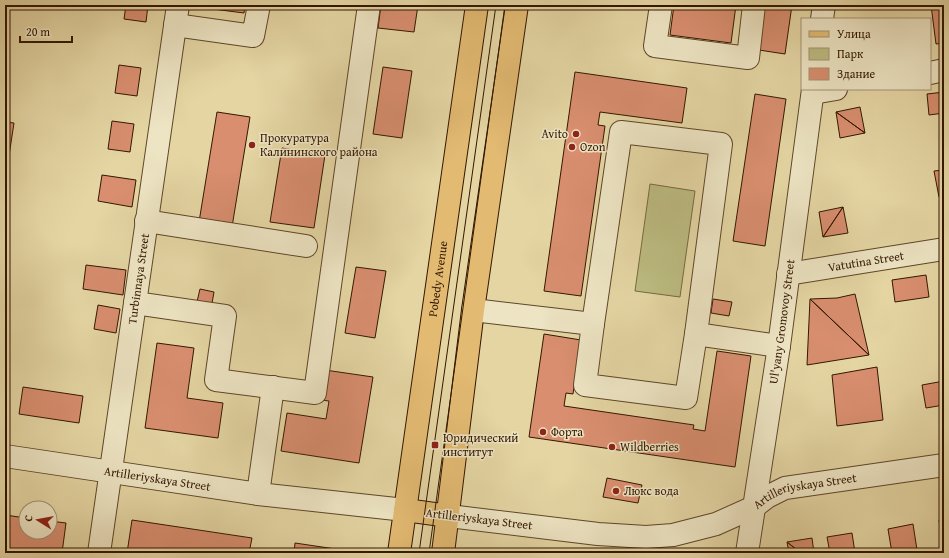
<svg xmlns="http://www.w3.org/2000/svg" width="949" height="558" font-family="'Gentium Book Plus',serif">
	<rect width="100%" height="100%" fill="#e4d5a3"/>
	<filter id="stains"><feTurbulence type="fractalNoise" baseFrequency=".005" numOctaves="4"/><feColorMatrix values="0 0 0 0 .2 0 0 0 0 .09 0 0 0 0 .02 0 0 0 .5 -.17"/></filter>
	<radialGradient id="worn" r=".72"><stop offset=".6" stop-color="#630" stop-opacity="0"/><stop offset="1" stop-color="#630" stop-opacity=".3"/></radialGradient>
	<path fill="#bbbb80" stroke="#776940" d="M650 184 695 191 680 297 635 291Z"/>
	<path fill="#d88e6f" stroke="#331700" d="M126 5H148L146 22 124 19Z
		M205 5H245L244 13 205 8Z
		M381 5H418L414 32 378 28Z
		M674 5H736L731 43 670 35Z
		M765 5H792L785 54 759 50Z
		M931 5H944V43L936 44Z
		M119 65 141 68 137 96 115 93Z
		M383 67 412 71 402 138 373 134Z
		M575 72 687 88 682 123 600 112 598 125 605 126 581 296 544 291Z
		M944 92V113L929 115 927 94Z
		M755 94 786 99 765 246 733 241Z
		M860 107 865 133 836 112Z
		M217 112 250 117 232 227 199 222Z
		M836 112 865 133 840 138Z
		M112 121 134 124 130 152 108 149Z
		M5 122 14 123 8 162H5Z
		M282 148 325 155 314 228 270 222Z
		M944 170V196L939 197 934 171Z
		M102 175 136 180 132 207 98 201Z
		M843 207 823 237 819 212Z
		M843 207 848 233 823 237Z
		M86 265 126 270 123 295 83 289Z
		M356 267 386 271 375 338 345 333Z
		M926 275 929 297 895 302 892 280Z
		M200 289 214 292 211 309 196 306Z
		M855 294 869 355 810 299 837 298Z
		M713 299 732 302 729 316 711 313Z
		M810 299 869 355 807 365Z
		M98 305 120 309 116 333 94 329Z
		M544 334 581 340 573 394 566 393 564 406 694 425 693 429 705 431 717 351 751 356 735 467 529 437Z
		M157 343 194 348 187 398 223 403 218 438 145 428Z
		M877 367 883 420 837 426 832 375Z
		M325 370 373 377 359 463 281 451 287 413 326 419 329 401 321 400Z
		M944 381V405L926 408 922 385Z
		M23 387 83 396 79 423 19 414Z
		M607 478 642 485 638 503 603 497Z
		M5 515 26 518V532H50V521L66 523 62 553H5Z
		M944 519V545L943 546 939 520Z
		M132 520 252 538 249 553H127Z
		M913 524 917 550 902 553H892L888 529Z
		M852 533 855 553H830L827 537Z
		M812 538 814 553H801L787 542Z
		M787 542 801 553H789Z
		M295 543 349 551V553H294Z"/>
	<g fill="none" stroke-linecap="round" stroke-linejoin="round">
		<defs>
			<g id="minor">
				<path d="M661 5 655 46 748 58 754 5"/>
				<path d="M822 19 824 5"/>
				<path d="M175 25 253 36 259 5"/>
				<path d="M930 73 944 70"/>
				<path d="M813 93 836 89"/>
				<path d="M146 221 306 246"/>
				<path id="s1" d="M788 274 944 249"/>
				<path d="M135 303 225 316 216 380 315 393 369 5"/>
				<path d="M473 310 593 324 585 385 686 398 696 334"/>
				<path d="M593 324 621 132 721 144 696 334 779 346"/>
				<path id="s2" d="M5 456 258 494 405 510"/>
				<path d="M258 494 273 387"/>
				<path id="s3" d="M449 516 598 534 646 537 673 535 716 524 754 507 767 497 785 488 944 465"/>
				<path id="s4" d="M99 553 178 5"/>
				<path id="s5" d="M747 553 779 346 813 89"/>
			</g>
			<g id="major">
				<path d="M405 510 449 516"/>
				<path id="s6" d="M399 553 477 5"/>
				<path d="M443 553 473 310 517 5"/>
			</g>
		</defs>
		<use href="#minor" stroke="#5f4629" stroke-width="24"/>
		<use href="#major" stroke="#331700" stroke-width="24"/>
		<use href="#minor" stroke="#ede4c3" stroke-width="22"/>
		<use href="#major" stroke="#e2ba72" stroke-width="22"/>
		<path stroke="#331700" stroke-width="1" d="M419 553 496 5
			M429 553 505 5"/>
	</g>
	<g fill="#8f2418" stroke="#ede4c3" stroke-width="1.5">
		<circle cx="576" cy="134" r="4"/>
		<circle cx="252" cy="145" r="4"/>
		<circle cx="572" cy="147" r="4"/>
		<circle cx="543" cy="432" r="4"/>
		<rect x="431" y="441" width="8" height="8" rx="2"/>
		<circle cx="612" cy="447" r="4"/>
		<circle cx="616" cy="491" r="4"/>
	</g>
	<g text-anchor="middle" stroke-width="3" stroke-linejoin="round" paint-order="stroke">
		<g font-size="12" fill="#331700" stroke="#ede4c3" text-anchor="start">
			<text x="568" y="138" text-anchor="end">Avito</text>
			<text x="260" y="142">Прокуратура<tspan x="260" dy="14">Калининского района</tspan></text>
			<text x="580" y="151">Ozon</text>
			<text x="551" y="436">Форта</text>
			<text x="443" y="442">Юридический<tspan x="443" dy="14">институт</tspan></text>
			<text x="620" y="451">Wildberries</text>
			<text x="624" y="495">Люкс вода</text>
		</g>
		<g font-size="12" fill="#331700" stroke="#ede4c3">
			<text dy="4" stroke="none"><textPath href="#s1" startOffset="79">Vatutina Street</textPath></text>
			<text dy="4" stroke="none"><textPath href="#s4" startOffset="277">Turbinnaya Street</textPath></text>
			<text dy="4" stroke="none"><textPath href="#s6" startOffset="277">Pobedy Avenue</textPath></text>
			<text dy="4" stroke="none"><textPath href="#s5" startOffset="234">Ul'yany Gromovoy Street</textPath></text>
			<text dy="4" stroke="none"><textPath href="#s2" startOffset="154">Artilleriyskaya Street</textPath></text>
			<text dy="4" stroke="none"><textPath href="#s3" startOffset="366">Artilleriyskaya Street</textPath></text>
			<text transform="translate(479 519) rotate(7)" y="4">Artilleriyskaya Street</text>
		</g>
	</g>
	<rect width="949" height="558" fill="none" stroke="#e4d5a3" stroke-width="20"/>
	<rect x="6" y="6" width="937" height="546" fill="none" stroke="#331700" stroke-width="2"/>
	<rect x="10" y="10" width="929" height="538" fill="none" stroke="#331700"/>
	<rect x="801" y="18" width="130" height="72" fill="#ede4c3" stroke="#a39275"/>
	<rect x="809" y="31" width="20" height="6" fill="#e2ba72" stroke="#a39275"/>
	<text x="837" y="38" font-size="12" fill="#331700">Улица</text>
	<rect x="809" y="48" width="20" height="12" fill="#bbbb80" stroke="#a39275"/>
	<text x="837" y="58" font-size="12" fill="#331700">Парк</text>
	<rect x="809" y="68" width="20" height="12" fill="#d88e6f" stroke="#a39275"/>
	<text x="837" y="78" font-size="12" fill="#331700">Здание</text>
	<g transform="translate(38 520) rotate(281)"><circle r="19" fill="#ede4c3" stroke="#a39275"/>
	<path d="M0-3L7 15L0 10L-7 15Z" fill="#8f2418"/>
	<text y="-6" font-size="11" font-weight="bold" text-anchor="middle" fill="#331700">С</text>
	</g>
	<path d="M20 36v6h52v-6" fill="none" stroke="#331700" stroke-width="2"/>
	<text x="26" y="36" font-size="12" fill="#331700" stroke="#ede4c3" stroke-width="3" paint-order="stroke">20 m</text>
	<rect width="100%" height="100%" filter="url(#stains)"/>
	<rect width="100%" height="100%" fill="url(#worn)"/>
</svg>
